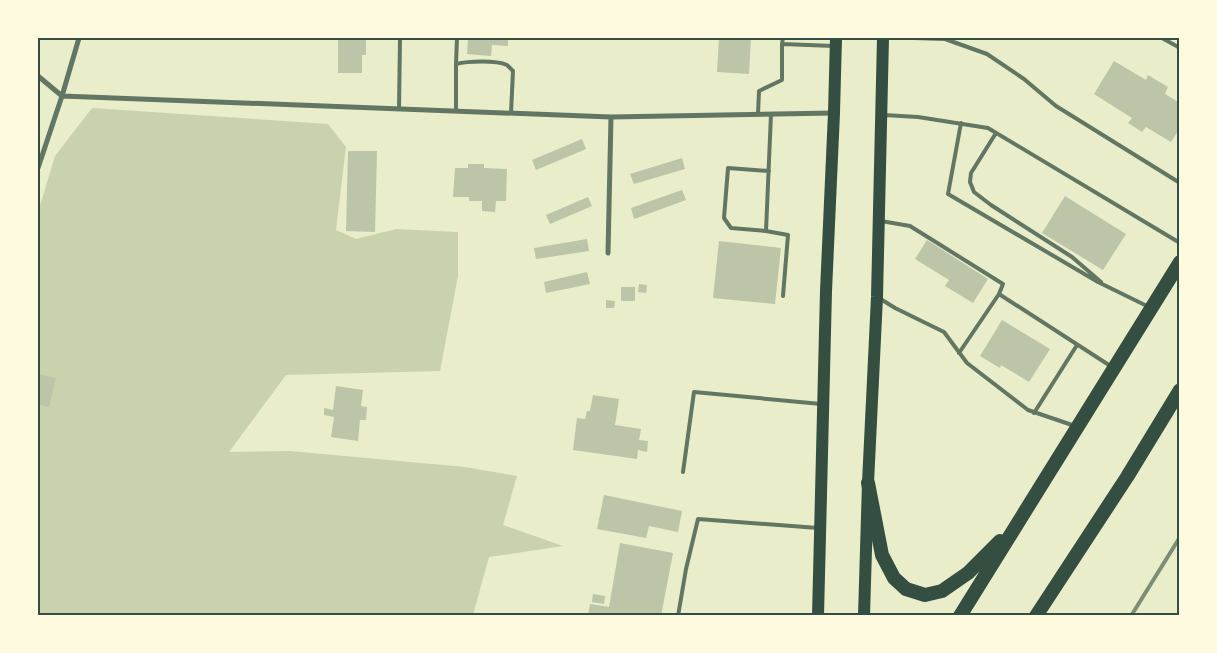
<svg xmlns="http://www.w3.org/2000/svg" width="1217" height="653" font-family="Arial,sans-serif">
	<rect width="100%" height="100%" fill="#e9edc9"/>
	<path fill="#cad2ad" d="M92 108 328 124 346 147 336 230 356 239 396 229 458 232V276L440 371 286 375 229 452 290 451 465 467 517 476 503 525 563 546 489 557 473 615 38 616V212L55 156Z"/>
	<path fill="#bcc5a7" d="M338 38H366V55H362V73H338Z
		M468 38H508V46L492 45 491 56 467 54Z
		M719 38H751L749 74 717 72Z
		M1114 61 1146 80 1148 75 1168 87 1165 94 1180 103V128L1171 142 1146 127 1142 132 1128 123 1132 118 1094 94Z
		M582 139 586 149 536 170 532 160Z
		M348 151H377L375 232 346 231Z
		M682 158 685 169 634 184 630 174Z
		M468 164H484V168L507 169 506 201H496L495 212 482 211V201H469V197H453L455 168H468Z
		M682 190 686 200 634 219 631 208Z
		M1065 196 1126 234 1103 270 1042 233Z
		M588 197 592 206 550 224 546 215Z
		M587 239 589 251 536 259 534 248Z
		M927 240 988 279 973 303 945 286 949 280 915 259Z
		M719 241 781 248 775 304 713 298Z
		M587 272 590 284 546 293 544 282Z
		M639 284 647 285 646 293 638 292Z
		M621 287H635V301H621Z
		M606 300 615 301 614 308H606Z
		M1002 320 1050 349 1029 382 1001 365 1000 368 980 356Z
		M38 374 56 378 49 407 38 404Z
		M336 386 363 390 361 406 367 407 366 420H360L358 441 331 437 334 417 324 415V408L333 410Z
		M593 395 619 399 615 425 641 429 639 440 648 441 647 452 638 450 637 459 573 450 577 418 585 419 587 411H590Z
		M604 495 682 511 678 532 649 526 646 538 597 529Z
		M620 543 673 553 661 616H588L590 604 609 607Z
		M593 594 605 596 604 604 592 602Z"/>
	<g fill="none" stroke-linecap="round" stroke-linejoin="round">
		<path stroke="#617663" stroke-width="4" d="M783 38 782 44 834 46
			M913 38 945 39 987 54 1024 79 1056 106 1180 183
			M1162 38 1180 48
			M456 64 457 38
			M399 109 400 38
			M456 111V64C468 61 496 60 507 65 509 67 511 69 513 71L511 113
			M758 114 759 91 782 80V44
			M771 114 766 231 788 235 783 296
			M884 115 918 117 988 128 1180 243
			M961 123 948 194 1098 282 1149 307
			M996 133 971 173 970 182 974 192 991 205 1072 257 1101 282
			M881 221 910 226 1003 284 999 294
			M766 231 731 228 724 218 728 168 769 171
			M879 298 895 308 944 332 967 363 1028 410 1075 426
			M959 353 999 294 1112 367
			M1034 413 1077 345
			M683 472 694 392 821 404
			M678 616 686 569 698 519 818 528"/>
		<path stroke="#617663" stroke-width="5" d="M38 76 62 96 611 117 834 113
			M38 168 62 96 79 38
			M608 253 611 117"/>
		<path stroke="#344e41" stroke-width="12" d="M818 616 826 291 834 113 836 38
			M864 616 868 483 877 297 883 38"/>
		<path stroke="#344e41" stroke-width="14" d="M868 483 882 555 894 578 906 589 925 595 942 591 968 573 1000 541
			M960 616 1180 262
			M1036 616 1127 477 1180 390"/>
		<path stroke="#7c8e77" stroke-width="4" d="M1131 616 1180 537"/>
	</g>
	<rect width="1217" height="653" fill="none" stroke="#fefae0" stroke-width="78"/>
	<rect x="39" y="39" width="1139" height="575" fill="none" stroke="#344e41" stroke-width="2"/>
</svg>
